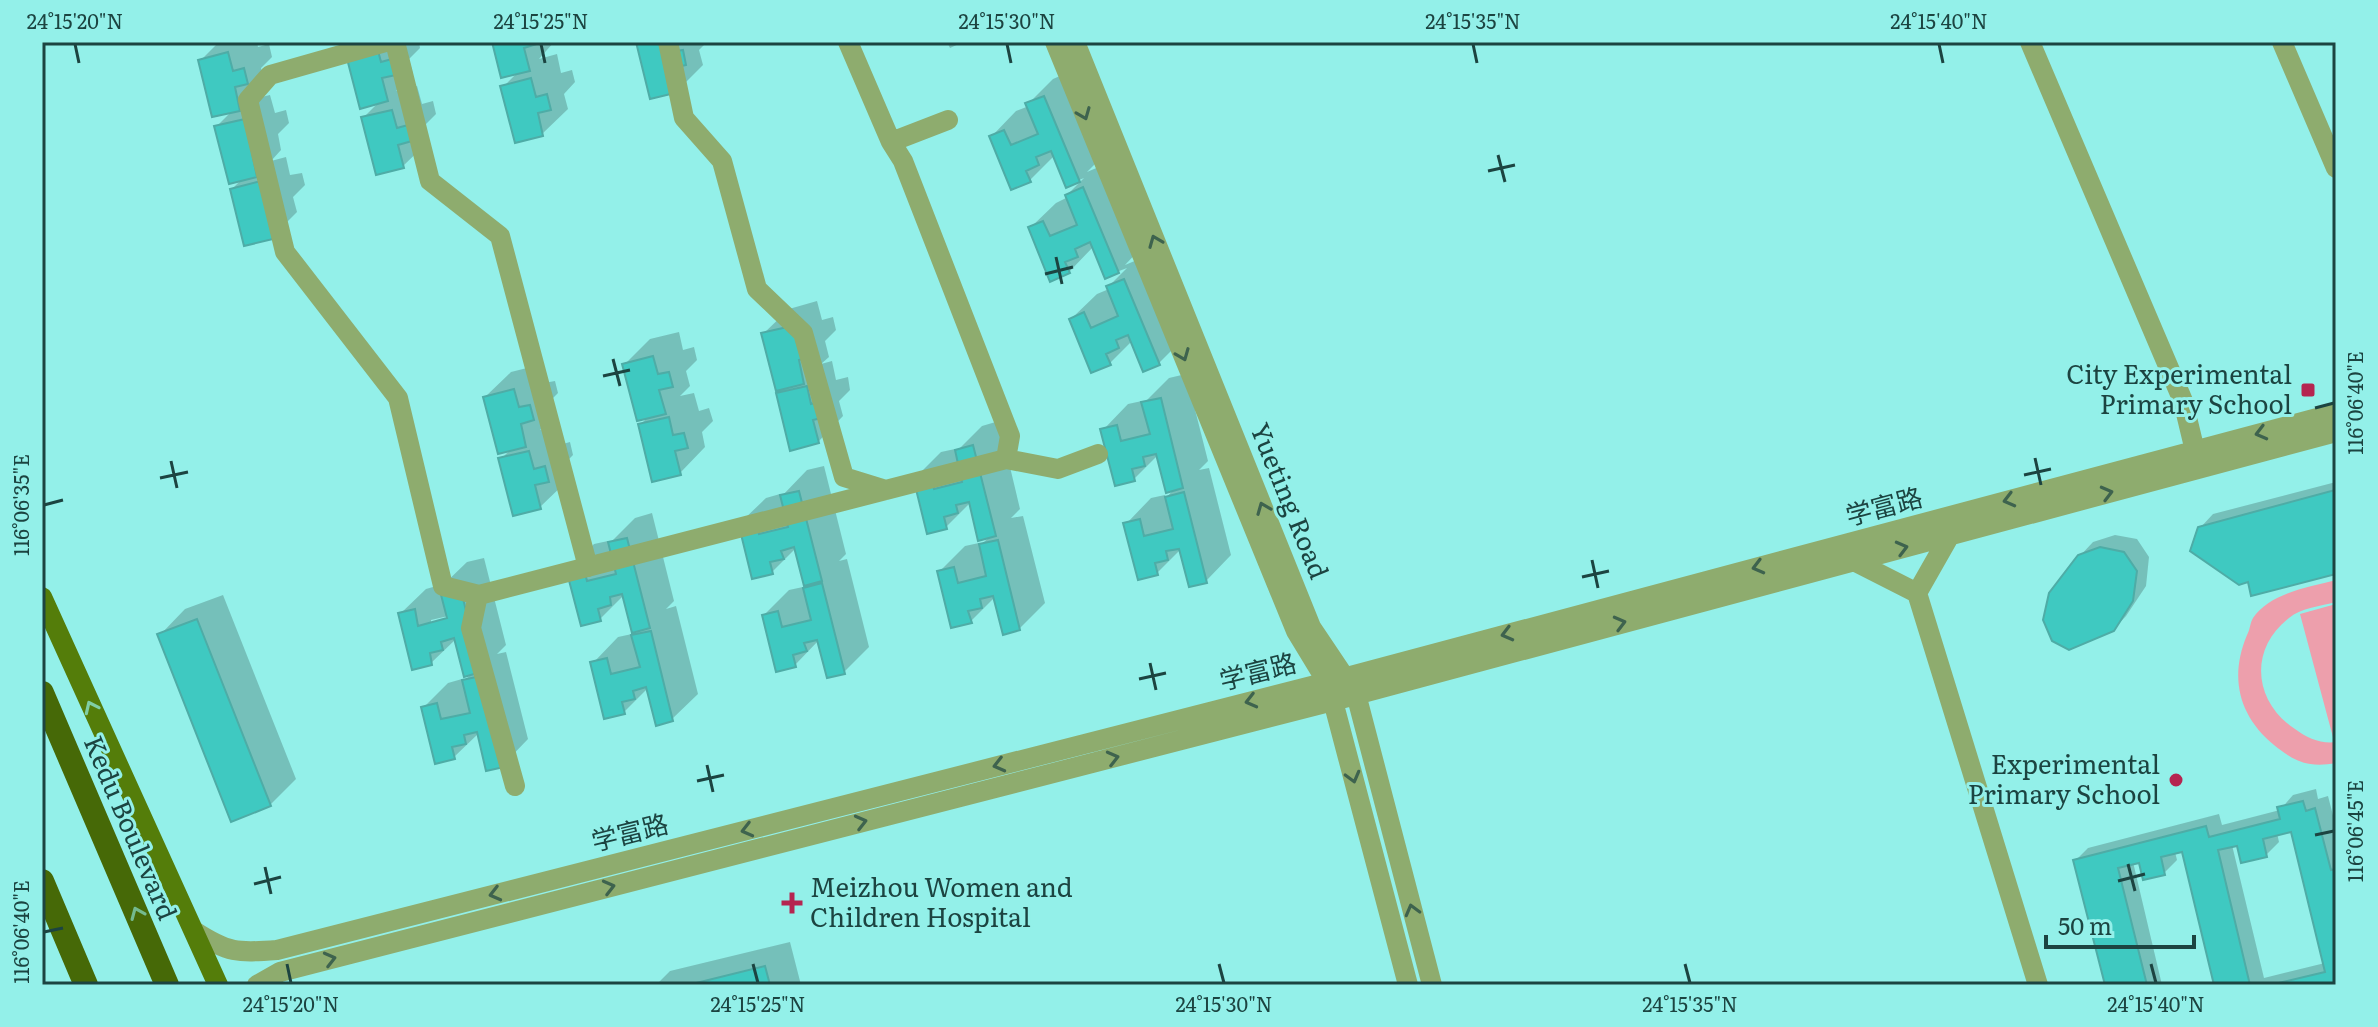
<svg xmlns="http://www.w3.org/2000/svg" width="2378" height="1027" font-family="Literata,'Noto Sans SC',serif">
	<rect width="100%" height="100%" fill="#93f0e9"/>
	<path fill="#ed9fac" d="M2336 580V602C2321 606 2301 608 2289 618 2248 650 2254 702 2295 729 2307 738 2321 744 2336 742V763C2309 768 2295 762 2274 745 2239 716 2229 678 2247 635 2250 630 2250 623 2253 618 2270 593 2309 587 2336 580Z
		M2336 604V740L2334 741 2300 614Z"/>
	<path fill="#0003" fill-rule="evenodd" d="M219 42H257L258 47 269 44 272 57 261 68 265 83 248 100 270 95 275 113 286 110 289 123 278 134 281 150 271 161 286 157 290 175 302 173 305 185 293 197 297 212 272 237 232 189 243 178 216 127 233 110 200 61Z
		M357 42H419L420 48 409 59 413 74 396 91 417 86 422 104 433 101 436 114 425 125 429 141 403 166 363 118 380 101Z
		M494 42H554L539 59 557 54 561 73 572 70 575 82 564 94 568 109 542 134 503 87 518 72Z
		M638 42H707L699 50 703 65 678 90Z
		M947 42H963L950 48Z
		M1069 72 1104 155 1087 172 1108 163 1143 246 1125 265 1149 255 1184 338 1159 363 1132 341 1110 363 1071 319 1097 294 1109 289 1108 287 1127 268 1106 276 1094 246 1069 272 1030 228 1056 203 1068 197 1067 195 1084 178 1067 185 1055 155 1029 181 991 137 1016 111 1029 106 1028 104 1053 79Z
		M817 301 822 320 833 317 836 330 825 341 829 357 821 364 832 361 836 380 848 377 850 390 839 401 843 416 818 442 778 394 785 386 763 334 789 309Z
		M679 332 683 350 694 347 697 360 686 371 690 386 680 396 694 393 699 411 709 408 713 421 702 432 705 447 680 473 640 425 649 416 625 364 650 339Z
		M539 365 544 383 555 381 558 393 547 404 551 420 540 430 554 426 559 445 570 442 573 455 562 466 566 482 540 507 501 459 511 449 485 397 511 372Z
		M1186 374 1208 461 1199 470 1209 468 1231 555 1206 581 1181 549 1157 573 1126 524 1151 498 1165 495 1166 498 1175 488 1158 455 1134 479 1103 430 1128 404 1142 401 1143 404 1169 378Z
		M999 421 1020 509 1011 518 1023 516 1045 603 1019 629 995 597 971 621 939 572 965 546 979 543 980 546 990 536 971 502 946 527 915 478 941 452 955 449 956 452 982 426Z
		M824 466 846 554 839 561 847 559 869 647 844 672 819 640 795 665 764 615 789 590 803 587 804 590 812 581 796 548 772 572 740 523 766 498 780 494 781 497 807 470Z
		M2336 482V572L2252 594 2249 580 2200 528 2213 514Z
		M652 513 674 601 666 609 676 606 698 694 672 719 648 688 624 712 593 663 618 637 632 634 633 637 641 628 624 595 600 619 569 570 594 544 608 541 609 544 635 518Z
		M2115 535 2137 539 2149 557 2146 586 2126 616 2113 630 2051 594 2065 572 2093 542Z
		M484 558 506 645 497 654 506 652 528 739 503 765 479 733 454 757 423 708 448 683 462 679 463 682 473 672 456 639 431 663 400 614 426 589 440 585V588L467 562ZM457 614 431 624V620Z
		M223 595 296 779 270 805 160 635 185 609Z
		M2316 789 2318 799 2328 796 2336 827V985H2216L2183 850 2175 852 2177 860 2164 873 2141 860 2133 862 2162 985H2107L2075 861 2088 848 2219 814 2222 825 2280 810 2293 795ZM2293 829 2325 963 2264 978 2232 845 2239 843 2266 855 2279 842 2277 833Z
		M790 942 801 985H656L670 971Z"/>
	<path fill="#3fc9c1" stroke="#4eaca6" stroke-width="2" d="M492 42H536L537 44 524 48 530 71 501 78Z
		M636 42H669L671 52 683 50 686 65 673 68 679 92 650 99Z
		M376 43 381 62 392 59 396 75 382 78 388 101 360 109 345 51Z
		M228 52 233 71 244 68 248 84 235 87 240 111 212 117 198 60Z
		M531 78 536 97 547 94 551 110 538 113 543 136 515 143 500 86Z
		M1044 96 1080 182 1066 188 1051 151 1036 157 1039 165 1026 171 1031 182 1011 190 989 136 1004 130 1011 145 1038 134 1025 103Z
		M392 110 397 128 408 125 412 141 398 145 404 168 376 175 361 117Z
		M245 119 257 177 229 184 214 126Z
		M261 181 273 239 244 246 230 189Z
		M1083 187 1119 273 1105 279 1090 242 1075 249 1078 257 1065 262 1070 273 1050 282 1028 227 1043 221 1050 236 1077 225 1065 195Z
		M1124 279 1160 365 1143 372 1128 335 1116 340 1119 348 1106 354 1111 365 1091 373 1069 319 1084 312 1091 328 1118 316 1106 286Z
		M792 326 812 357 799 360 804 384 776 391 761 333Z
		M653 356 658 374 669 372 673 387 659 390 666 414 637 421 622 364Z
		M807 386 811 404 822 401 826 417 813 420 819 443 790 451 776 393Z
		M514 389 519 407 530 405 534 420 521 424 526 447 498 454 483 397Z
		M1161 398 1183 488 1166 493 1156 454 1143 457 1145 466 1132 469 1135 481 1115 486 1100 429 1117 425 1121 441 1150 434 1141 402Z
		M669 417 673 435 684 433 688 448 675 451 681 475 652 482 638 424Z
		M973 445 996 536 978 541 969 502 956 505 958 513 944 517 947 529 927 534 913 477 930 473 934 489 962 482 955 450Z
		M529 451 534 469 545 466 549 482 535 485 541 509 513 516 498 458Z
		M2335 490 2336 574 2251 596 2248 582 2239 585 2190 551 2198 527Z
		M799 491 822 581 804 586 794 547 781 551 784 559 770 562 773 574 752 579 738 522 755 518 759 534 788 527 780 495Z
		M1184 492 1207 583 1189 587 1179 549 1166 551 1168 560 1155 563 1158 575 1138 580 1123 523 1140 519 1144 536 1173 529 1165 497Z
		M627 538 650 628 632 633 622 594 610 597 611 605 598 609 601 621 581 626 566 569 583 565 587 581 616 574 608 542Z
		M998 540 1020 630 1003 635 993 596 980 599 982 608 968 611 972 623 951 628 937 571 954 567 958 583 986 576 979 544Z
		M2100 547 2124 552 2137 571 2133 601 2114 631 2069 650 2052 641 2043 620 2049 593 2078 555Z
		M459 582 481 672 464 677 454 638 441 642 443 650 430 653 432 665 412 670 398 613 415 609 418 626 447 618 439 587Z
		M822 583 845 674 827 678 817 640 804 643 807 651 793 655 796 667 776 672 762 615 778 611 782 627 811 620 803 588Z
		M197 619 271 806 231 822 157 634Z
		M651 631 673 721 656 726 646 687 633 691 635 699 622 702 625 714 604 719 590 662 607 658 611 674 640 667 631 635Z
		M481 676 504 767 486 771 477 732 464 735 466 744 452 747 455 759 435 764 421 707 437 703 441 719 470 713 462 680Z
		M2303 801 2306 811 2315 808 2331 870 2336 869V985H2270L2325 972 2291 832 2263 839 2267 857 2241 863 2237 846 2218 850 2250 985H2214L2182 852 2161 857 2165 875 2143 880 2139 863 2118 868 2147 985H2105L2073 860 2206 826 2209 837 2280 819 2277 807Z
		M765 966 770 985H688Z"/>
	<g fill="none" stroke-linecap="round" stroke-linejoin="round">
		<path stroke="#8eac6e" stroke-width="20" d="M386 42 270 75 248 100 285 252 398 398 443 586 479 595 1006 459 1010 436 903 161 891 142 948 120
			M395 42 430 181 500 236 588 567
			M668 42 684 118 722 161 757 289 803 333 844 477 886 490
			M848 42 891 142
			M1055 42 1296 631 1327 682 1333 701 1408 985
			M1075 42 1311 627 1356 694 1432 985
			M2030 42 2183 401 2195 451
			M2282 42 2336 168
			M1006 459 1058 469 1098 454
			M1854 561 1917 593 2038 985
			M1917 593 1950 535
			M478 595 471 628 515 786
			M194 931C228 953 237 953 277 950L1347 677 2336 413
			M257 985 280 972 1333 701 2336 432"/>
		<path stroke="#547d0a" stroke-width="20" d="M42 597 218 985"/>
		<path stroke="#466907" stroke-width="24" d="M42 693 167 985
			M42 881 86 985"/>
	</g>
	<defs><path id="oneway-chevron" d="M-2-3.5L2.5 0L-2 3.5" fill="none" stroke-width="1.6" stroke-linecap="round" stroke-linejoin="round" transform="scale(2)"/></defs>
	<g stroke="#3e634e">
		<use href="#oneway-chevron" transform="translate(1084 114) rotate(68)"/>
		<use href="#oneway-chevron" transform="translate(1155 241) rotate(-112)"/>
		<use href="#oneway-chevron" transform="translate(1183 355) rotate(68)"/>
		<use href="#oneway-chevron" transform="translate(2261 433) rotate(165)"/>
		<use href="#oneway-chevron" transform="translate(2107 493) rotate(-15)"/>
		<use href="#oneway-chevron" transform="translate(2009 500) rotate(165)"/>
		<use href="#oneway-chevron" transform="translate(1263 508) rotate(-112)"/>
		<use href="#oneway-chevron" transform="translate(1902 548) rotate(-15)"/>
		<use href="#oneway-chevron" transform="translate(1758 567) rotate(165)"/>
		<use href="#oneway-chevron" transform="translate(1620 623) rotate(-15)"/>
		<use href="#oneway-chevron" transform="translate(1507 634) rotate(165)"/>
		<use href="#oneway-chevron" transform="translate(1251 701) rotate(166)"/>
		<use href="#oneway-chevron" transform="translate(1113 758) rotate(-14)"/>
		<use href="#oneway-chevron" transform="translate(999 765) rotate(166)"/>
		<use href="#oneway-chevron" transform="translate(1353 777) rotate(75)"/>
		<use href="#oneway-chevron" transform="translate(861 822) rotate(-14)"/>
		<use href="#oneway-chevron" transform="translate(747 830) rotate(166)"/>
		<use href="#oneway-chevron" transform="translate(609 887) rotate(-14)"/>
		<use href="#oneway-chevron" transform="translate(495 894) rotate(166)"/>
		<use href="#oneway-chevron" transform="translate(1412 910) rotate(-105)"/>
		<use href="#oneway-chevron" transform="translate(330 959) rotate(-14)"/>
	</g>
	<use stroke="#80cea6" href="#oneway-chevron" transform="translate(91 707) rotate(-115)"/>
	<use stroke="#74ba8f" href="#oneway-chevron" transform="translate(137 913) rotate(-113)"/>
	<path fill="none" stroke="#1c4441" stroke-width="3" d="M75 44 79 63M541 44 545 63M1007 44 1011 63M1473 44 1477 63M1939 44 1943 63M1498 155 1505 182M1488 171 1515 165M1056 257 1062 284M1045 274 1073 267M613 359 620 386M603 376 630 370M2315 408 2334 403M2035 458 2041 485M171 461 177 488M2024 475 2051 469M160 478 188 472M44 505 63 500M1592 560 1598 588M1582 577 1609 571M1150 663 1156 690M1139 679 1166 673M707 765 713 792M697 781 724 775M2315 835 2334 831M2128 864 2135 891M265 867 271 894M2118 881 2145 874M254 884 281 877M44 932 63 928M287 964 291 983M753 964 758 983M1219 964 1224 983M1685 964 1690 983M2151 964 2156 983"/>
	<g fill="#b52550" stroke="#93f0e9" stroke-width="3">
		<rect x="2300" y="382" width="16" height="16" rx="4"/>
		<circle cx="2176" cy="780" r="8"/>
		<path d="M788 891h8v8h8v8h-8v8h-8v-8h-8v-8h8z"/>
	</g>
	<g text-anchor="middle" stroke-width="6" stroke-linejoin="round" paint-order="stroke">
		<g font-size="26" fill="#1c4441" stroke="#93f0e9" text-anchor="end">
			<text x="2292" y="384">City Experimental<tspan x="2292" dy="30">Primary School</tspan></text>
			<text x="2160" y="774">Experimental<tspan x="2160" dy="30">Primary School</tspan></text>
			<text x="810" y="897" text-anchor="start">Meizhou Women and<tspan x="810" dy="30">Children Hospital</tspan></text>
		</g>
		<g font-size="26" fill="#1c4441" stroke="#93f0e9">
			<text transform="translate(1289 501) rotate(68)" y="9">Yueting Road</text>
			<text transform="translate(1884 507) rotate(-15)" y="9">学富路</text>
			<text transform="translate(1258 672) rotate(-14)" y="9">学富路</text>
			<text transform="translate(130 828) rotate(67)" y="9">Kedu Boulevard</text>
			<text transform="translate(630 833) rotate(-14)" y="9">学富路</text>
		</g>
	</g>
	<rect width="2378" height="1027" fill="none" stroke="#93f0e9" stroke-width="88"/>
	<path d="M2046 935v12h148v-12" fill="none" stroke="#1c4441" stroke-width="4"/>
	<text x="2058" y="935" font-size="24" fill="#1c4441" stroke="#93f0e9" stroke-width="6" paint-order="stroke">50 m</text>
	<rect x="44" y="44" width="2290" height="939" fill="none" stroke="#1c4441" stroke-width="3"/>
	<g font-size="20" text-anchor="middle" fill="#1c4441">
		<text x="75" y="29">24°15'20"N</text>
		<text x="541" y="29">24°15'25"N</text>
		<text x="1007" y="29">24°15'30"N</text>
		<text x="1473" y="29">24°15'35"N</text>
		<text x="1939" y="29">24°15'40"N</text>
		<text transform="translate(2356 403) rotate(-90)" y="7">116°06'40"E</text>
		<text transform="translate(22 505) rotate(-90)" y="7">116°06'35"E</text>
		<text transform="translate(2356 831) rotate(-90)" y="7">116°06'45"E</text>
		<text transform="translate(22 932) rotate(-90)" y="7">116°06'40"E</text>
		<text x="291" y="1012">24°15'20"N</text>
		<text x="758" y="1012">24°15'25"N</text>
		<text x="1224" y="1012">24°15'30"N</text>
		<text x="1690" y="1012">24°15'35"N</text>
		<text x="2156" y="1012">24°15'40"N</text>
	</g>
</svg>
